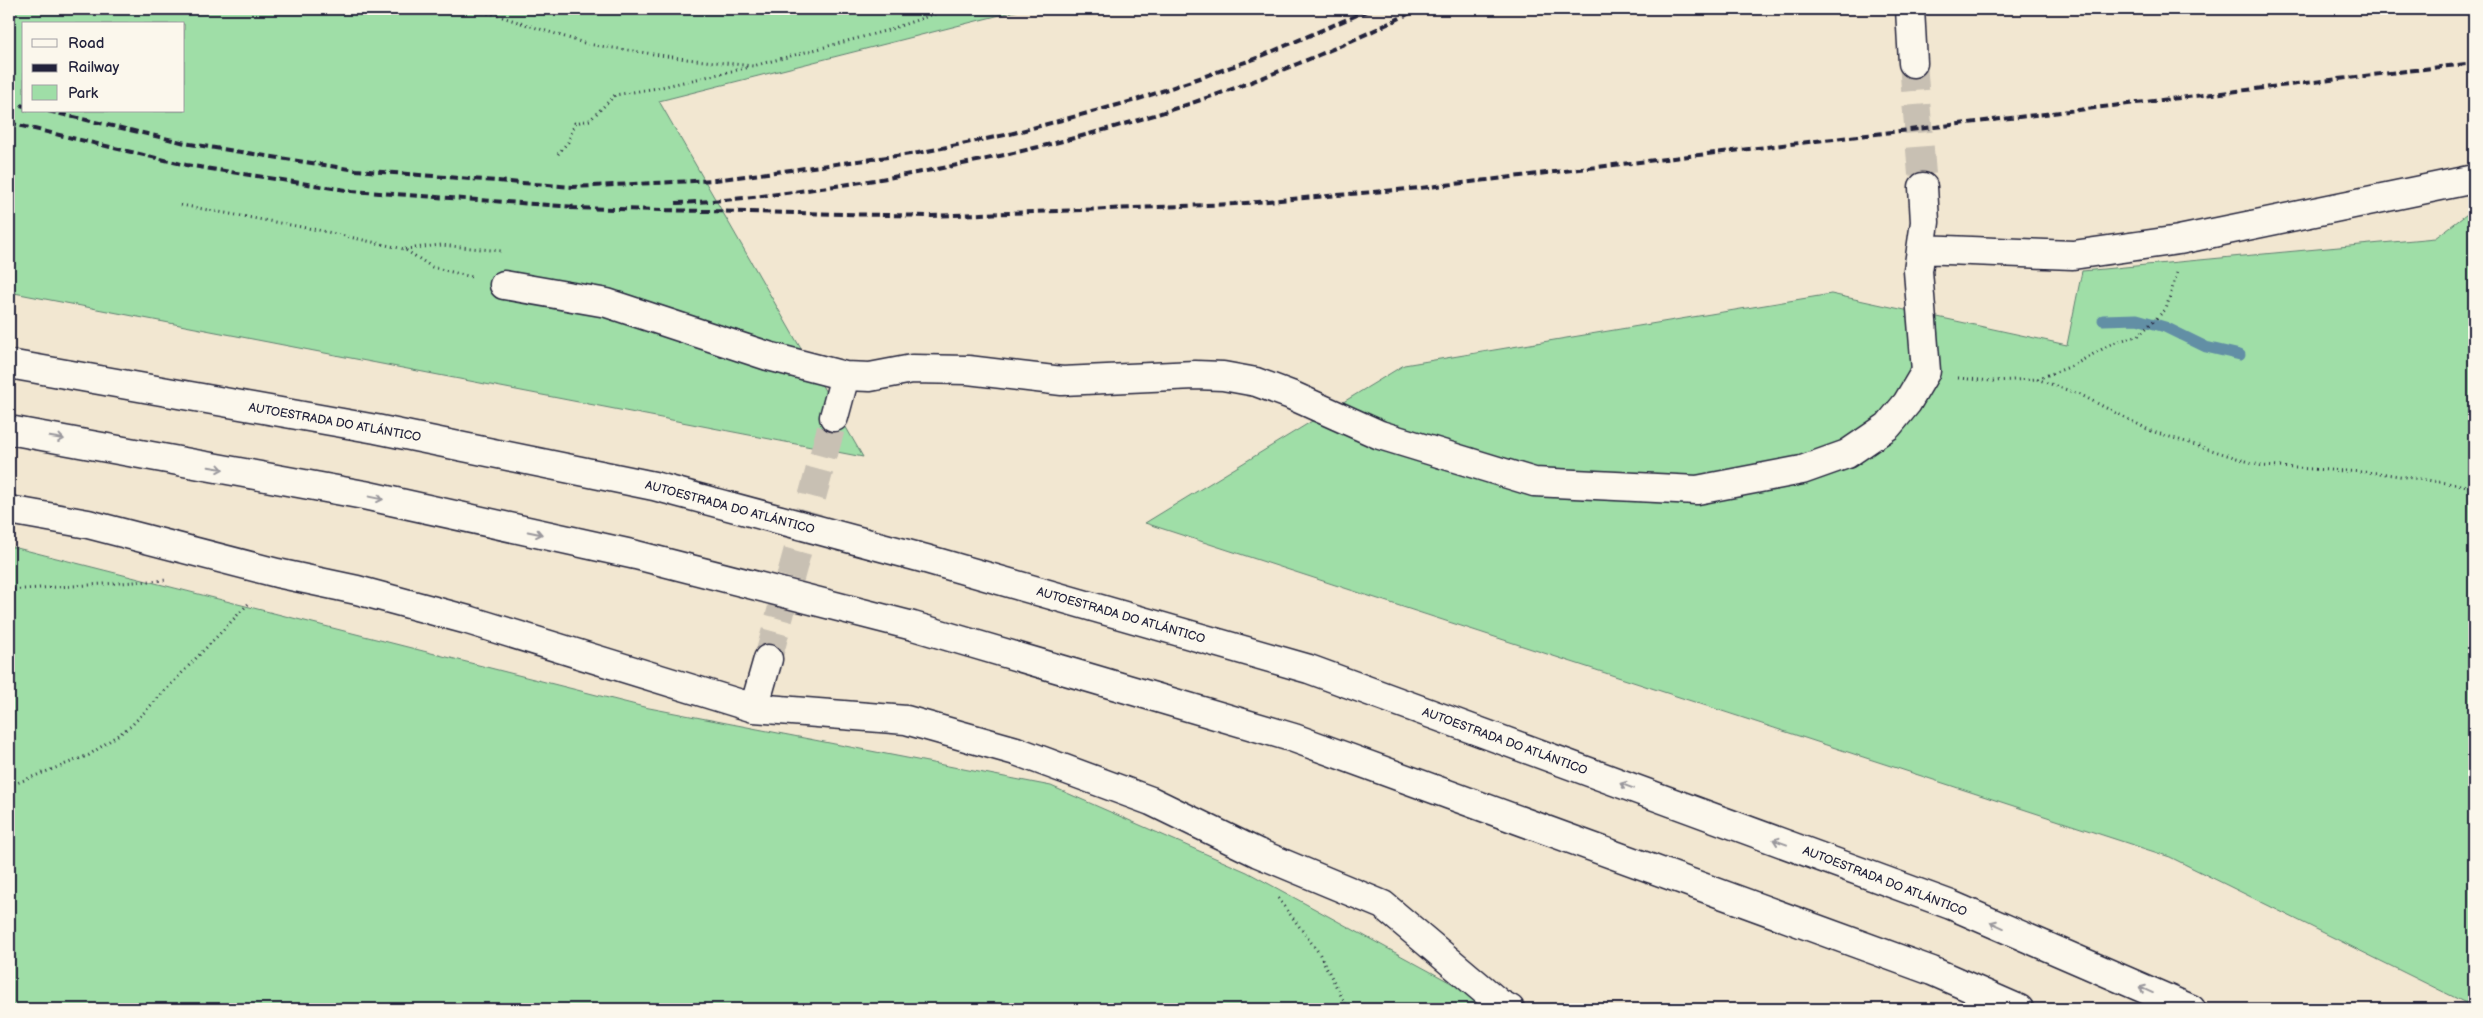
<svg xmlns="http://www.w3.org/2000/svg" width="2483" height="1018" font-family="'Balsamiq Sans',sans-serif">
	<rect width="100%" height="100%" fill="#f2e7d1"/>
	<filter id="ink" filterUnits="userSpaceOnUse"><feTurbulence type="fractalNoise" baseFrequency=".02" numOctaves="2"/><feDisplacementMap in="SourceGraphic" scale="10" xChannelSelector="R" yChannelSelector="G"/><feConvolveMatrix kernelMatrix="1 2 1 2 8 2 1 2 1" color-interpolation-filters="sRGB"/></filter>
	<g filter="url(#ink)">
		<path fill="#9fdea7" stroke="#608071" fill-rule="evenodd" d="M9 9H1024L659 101 863 457 9 292ZM24 24H184V111H24Z
			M2474 209V1007L2170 857 1145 523 1404 365 1831 294 2067 345 2082 271 2435 238Z
			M9 546 644 707 1051 786 1247 872 1499 1009H9Z"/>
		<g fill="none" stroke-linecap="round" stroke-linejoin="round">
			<path stroke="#628fa5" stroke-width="11" d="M2103 320 2137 319 2165 327 2206 347 2240 355"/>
			<path stroke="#c8c0b3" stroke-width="28" stroke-dasharray="28 14" stroke-linecap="butt" d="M1913 63 1923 187
				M768 659 834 417"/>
			<defs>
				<path id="street" d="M1910 9 1913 63
					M1921 249 2073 255 2179 240 2474 179
					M504 285 607 303 768 356 845 376 870 377 912 369 968 370 1062 381 1195 375 1223 376 1256 382 1291 395 1380 435 1534 482 1697 490 1802 470 1847 454 1888 426 1907 403 1926 371 1918 271 1925 222 1923 187
					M834 417 845 376
					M9 510 88 524 277 573 357 590 468 620 754 708 768 659
					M754 708 906 720 1016 751 1151 801 1258 853 1383 905 1499 1003 1510 1009"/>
				<path id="highway" d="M9 364 376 429 654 486 926 559 1309 669 1951 905 2191 1009
					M9 430 364 495 636 555 913 626 1294 738 1932 971 2019 1009"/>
			</defs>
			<use href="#street" stroke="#22223b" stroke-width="31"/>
			<use href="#highway" stroke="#22223b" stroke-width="31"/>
			<path stroke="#22223b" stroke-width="3" stroke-dasharray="1 4" stroke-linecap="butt" d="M463 9 493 14 587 44 686 59 753 66 885 31 949 9
				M558 154 568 142 575 123 590 120 615 95 657 88 750 67
				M181 205 318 230 404 249 432 267 472 277
				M405 249 441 245 501 251
				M1958 378 1991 381 2037 379 2072 366 2113 343 2139 335 2166 309 2177 273
				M2037 379 2081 395 2151 431 2262 466 2379 473 2474 487
				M9 590 167 580
				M9 786 89 755 131 726 251 601
				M1278 898 1319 953 1348 1009"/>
			<use href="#street" stroke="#fbf7ec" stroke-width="28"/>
			<use href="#highway" stroke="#fbf7ec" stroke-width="28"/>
			<path stroke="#22223b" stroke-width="4" stroke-dasharray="8 4" stroke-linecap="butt" d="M9 102 24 106
				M48 111 190 144 356 170 573 187 715 180 918 153 1010 134 1136 100 1257 58 1371 9
				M9 123 186 165 352 191 576 207
				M676 203C732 201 787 193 842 185 1041 156 1238 100 1418 9
				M570 208 931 216 1234 204 1420 188 2474 63"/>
		</g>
		<defs><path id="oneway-shaft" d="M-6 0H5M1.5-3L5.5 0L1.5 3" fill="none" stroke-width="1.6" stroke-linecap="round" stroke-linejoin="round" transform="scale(1.25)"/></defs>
		<g stroke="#99979c">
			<use href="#oneway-shaft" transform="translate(57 438) rotate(10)"/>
			<use href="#oneway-shaft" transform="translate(216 468) rotate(10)"/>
			<use href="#oneway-shaft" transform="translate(376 498) rotate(12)"/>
			<use href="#oneway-shaft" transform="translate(535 533) rotate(12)"/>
			<use href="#oneway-shaft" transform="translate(1627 786) rotate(-160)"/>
			<use href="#oneway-shaft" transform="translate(1780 842) rotate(-160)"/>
			<use href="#oneway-shaft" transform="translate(1997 925) rotate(-156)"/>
			<use href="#oneway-shaft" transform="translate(2146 990) rotate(-156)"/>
		</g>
	</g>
	<g text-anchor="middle" stroke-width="4" stroke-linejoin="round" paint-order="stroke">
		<g font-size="12" fill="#22223b" stroke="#fbf7ec">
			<text transform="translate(335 422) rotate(10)" y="4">AUTOESTRADA DO ATLÁNTICO</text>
			<text transform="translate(730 507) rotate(15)" y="4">AUTOESTRADA DO ATLÁNTICO</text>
			<text transform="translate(1121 615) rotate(16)" y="4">AUTOESTRADA DO ATLÁNTICO</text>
			<text transform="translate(1505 741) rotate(20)" y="4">AUTOESTRADA DO ATLÁNTICO</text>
			<text transform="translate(1885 881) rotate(21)" y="4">AUTOESTRADA DO ATLÁNTICO</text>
		</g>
	</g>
	<rect width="2483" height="1018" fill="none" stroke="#fbf7ec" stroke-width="30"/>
	<rect x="15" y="15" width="2453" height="988" fill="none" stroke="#22223b" stroke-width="2" filter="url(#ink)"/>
	<rect x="22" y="22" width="162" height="90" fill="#fbf7ec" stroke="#a4a2a5"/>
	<rect x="32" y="39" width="25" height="8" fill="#fbf7ec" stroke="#a4a2a5"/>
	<text x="68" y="48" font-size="15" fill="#22223b">Road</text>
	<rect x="32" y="64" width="25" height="8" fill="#22223b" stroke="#a4a2a5"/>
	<text x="68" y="72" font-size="15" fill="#22223b">Railway</text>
	<rect x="32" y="85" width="25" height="15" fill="#9fdea7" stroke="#a4a2a5"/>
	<text x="68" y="98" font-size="15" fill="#22223b">Park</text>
</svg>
